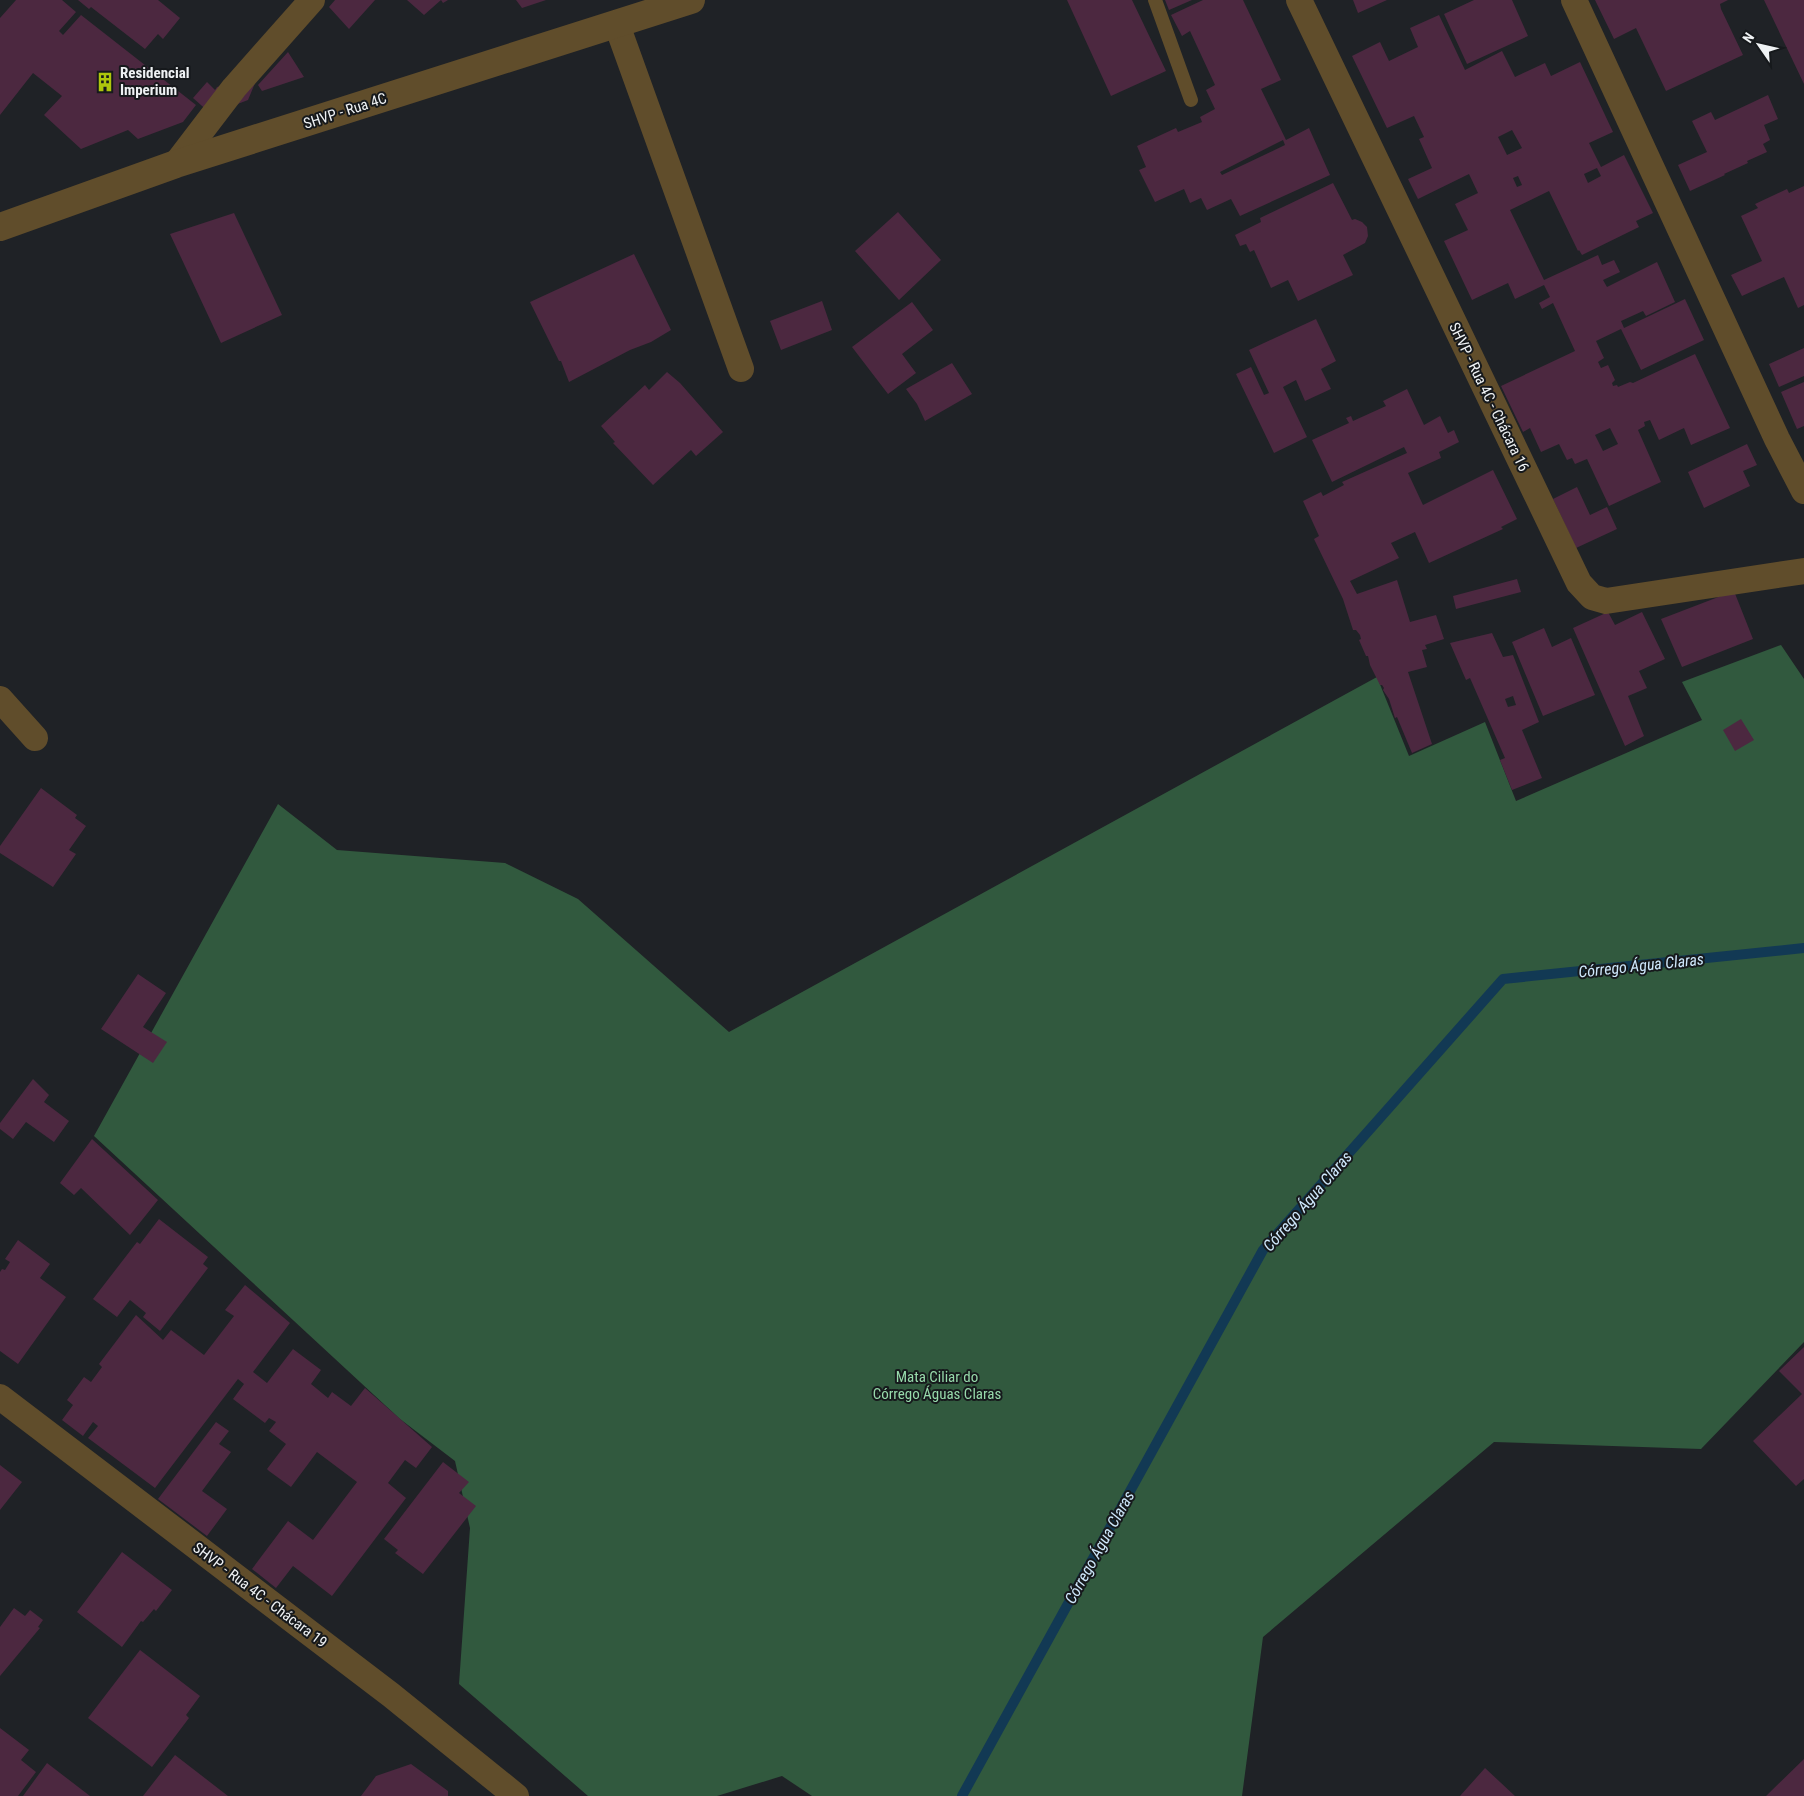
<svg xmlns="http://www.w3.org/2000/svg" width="1804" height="1796" font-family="'Roboto Condensed',sans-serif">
	<rect width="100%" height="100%" fill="#1f2226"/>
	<path fill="#31593e" d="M1781 645 1804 679V1342L1701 1449 1494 1442 1263 1637 1242 1796H812L782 1776 717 1796H588L459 1684 470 1528 455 1461 400 1419 94 1136 278 804 337 850 505 863 578 899 729 1032 1377 677 1409 756 1485 722 1516 801 1702 720 1682 682Z"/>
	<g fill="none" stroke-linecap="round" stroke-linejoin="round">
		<path stroke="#123954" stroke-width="10" d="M962 1796 1263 1250 1503 979 1804 948"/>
	</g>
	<path fill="#4c2840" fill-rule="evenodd" d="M16 0H62L76 12 59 31 63 35 81 15 196 105 183 122 138 139 128 130 81 149 44 115 62 96 33 73 0 115V18Z
		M78 0H158L180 18 163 39 158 34 145 49 91 7 89 9Z
		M335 0H375L349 29 329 7Z
		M407 0H448L443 3 441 0 424 15Z
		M516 0H546L522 8Z
		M1067 0H1132L1166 71 1111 96Z
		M1165 0H1192L1169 10Z
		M1203 0H1243L1281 80 1261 89 1286 140 1309 128 1330 175 1240 216 1231 199 1207 210 1201 198 1190 203 1184 189 1155 202 1139 170 1146 167 1137 146 1176 128 1178 132 1202 122 1200 117 1215 109 1206 90 1215 85 1190 31 1182 36 1171 15ZM1283 140 1285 145 1222 175 1220 172Z
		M1353 0H1387L1358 13Z
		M1474 0H1512L1528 36 1467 64 1444 14Z
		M1595 0H1728L1720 4 1721 9 1743 55 1666 91 1636 28 1614 39Z
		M1764 0H1804V84Z
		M1439 15 1465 70 1502 51 1515 77 1545 63 1551 76 1580 62 1613 132 1589 143 1601 167 1624 155 1653 213 1636 221 1639 227 1582 255 1579 250 1578 251 1549 191 1510 210 1544 280 1598 255 1602 265 1614 260 1620 272 1603 280 1607 287 1657 262 1675 302 1646 316 1643 311 1621 321 1624 328 1685 299 1704 340 1641 370 1621 329 1596 341 1604 358 1598 362 1601 368 1608 365 1615 380 1612 383 1613 386 1617 385 1618 387 1630 382 1633 383 1695 354 1730 428 1691 445 1684 428 1659 440 1650 420 1644 422 1645 426 1638 430 1661 482 1609 506 1587 459 1575 464 1572 458 1567 460 1559 444 1541 452 1530 428 1523 432 1501 386 1575 351 1553 303 1542 309 1539 303 1550 297 1544 285 1515 299 1508 283 1472 300 1444 241 1468 230 1455 204 1478 193 1469 174 1418 199 1408 179 1432 168 1419 139 1424 137 1414 116 1387 128 1352 56 1380 42 1389 61 1418 47 1410 28ZM1512 130 1522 148 1507 155 1498 137ZM1597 168 1601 176 1588 183 1584 174ZM1518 176 1522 185 1517 187 1513 178ZM1610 428 1618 444 1603 451 1595 435Z
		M288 52 304 77 262 91 258 85Z
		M258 76 248 100 222 110 210 113 193 98 207 82 215 90 217 87Z
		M1768 95 1778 119 1764 125 1770 140 1763 144 1767 152 1747 161 1748 163 1724 174 1725 175 1690 191 1678 165 1707 152 1692 121 1711 112 1715 120Z
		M1333 183 1352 220 1355 219 1362 222 1367 227 1368 236 1365 243 1343 255 1353 275 1298 301 1288 280 1271 288 1254 250 1250 252 1246 244 1240 246 1235 235 1261 222 1260 218Z
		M1804 186V305L1798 308 1784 277 1742 296 1731 275 1762 261 1741 216 1758 208 1755 204 1787 189 1789 193Z
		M898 212 941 260 899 300 855 251Z
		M234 213 282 315 221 343 170 234Z
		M634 254 671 330 651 342 630 350 569 382 561 361H559L530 302Z
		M822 301 832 330 781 350 770 321Z
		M912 302 933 330 902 354 916 373 888 394 852 347Z
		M1316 319 1336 361 1321 369 1331 389 1305 401 1296 380 1283 387 1307 437 1274 453 1236 374 1251 367 1264 395 1269 393 1249 350Z
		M1804 348V376L1779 387 1769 364Z
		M952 363 972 394 925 421 917 404 906 389Z
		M667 372 680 383 723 432 696 456 691 450 653 485 613 443 615 442 601 426 645 385 649 390Z
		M1804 382V426L1797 429 1781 392Z
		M1407 389 1424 425 1440 416 1448 433 1454 430 1459 442 1439 452 1441 458 1408 473 1423 505 1493 470 1517 519 1501 527 1503 529 1429 563 1415 532 1391 543 1399 558 1350 581 1357 594 1397 580 1410 622 1436 615 1444 639 1425 645 1427 649 1422 650 1427 667 1408 672 1432 744 1412 753 1397 717 1395 718 1389 699 1383 690 1384 688 1382 685H1380L1370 665 1368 656H1366L1359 640 1361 639 1360 635 1356 630H1353L1343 599 1314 539 1319 536 1303 501 1321 492 1323 496 1344 485 1342 482 1407 453 1404 447 1332 482 1312 440 1349 423 1346 418 1351 416 1353 421 1386 406 1383 401Z
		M1747 444 1757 465 1743 471 1750 486 1704 508 1688 472Z
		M1577 487 1590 515 1607 507 1617 529 1576 548 1553 499Z
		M1517 579 1521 592 1456 609 1453 596Z
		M1734 591 1753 639 1682 667 1661 619Z
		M1608 612 1615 625 1642 612 1665 659 1639 671 1647 688 1628 696 1644 736 1625 746 1573 628Z
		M1544 628 1552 647 1571 638 1595 695 1543 716 1512 642Z
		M1492 633 1503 657 1513 655 1539 722 1522 730 1542 778 1512 790 1500 760 1505 758 1470 678 1466 680 1450 643ZM1513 696 1516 705 1508 707 1505 699Z
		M1741 719 1754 740 1735 751 1723 730Z
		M41 788 77 815 75 818 86 826 69 850 76 854 53 887 0 853V846Z
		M138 974 166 993 143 1027 167 1042 153 1063 101 1029Z
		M33 1079 49 1095 44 1102 69 1121 54 1142 26 1122 13 1139 0 1129V1123Z
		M92 1139 158 1200 130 1235 81 1188 74 1195 60 1183Z
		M159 1219 208 1257 203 1264 208 1268 160 1331 143 1317 146 1313 130 1300 117 1317 93 1299 137 1242 140 1244Z
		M18 1240 50 1264 40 1278 66 1297 18 1364 0 1351V1272L2 1269 5 1270 10 1262 5 1259Z
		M245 1285 290 1323 253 1372 267 1383 293 1349 321 1370 311 1384 328 1398 332 1392 351 1406 365 1388 432 1447 416 1468 405 1460 388 1483 406 1498 332 1596 293 1566 276 1588 252 1569 288 1521 313 1540 357 1482 317 1452 291 1487 269 1471 267 1469 286 1444 269 1431 276 1422 269 1418 265 1423 233 1399 244 1384 238 1379 155 1488 88 1438 98 1426 93 1422 83 1436 62 1420 73 1405 67 1400 84 1377 91 1382 102 1367 99 1364 136 1315 163 1340 171 1330 204 1355 234 1316 225 1310Z
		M1804 1347V1479L1796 1486 1753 1441 1802 1394 1779 1371Z
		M216 1422 229 1431 219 1444 231 1452 202 1491 227 1509 207 1536 158 1499Z
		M443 1462 469 1482 459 1493 476 1506 423 1574 395 1553 398 1550 384 1539Z
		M0 1465 22 1482 0 1510Z
		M122 1552 172 1590 156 1611 154 1609 143 1622 141 1621 122 1647 77 1612Z
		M14 1608 25 1616 30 1610 43 1620 38 1627 40 1628 0 1676V1627Z
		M140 1650 200 1696 186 1715 189 1718 152 1767 88 1718Z
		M0 1728 29 1750 21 1760 36 1772 18 1796H0Z
		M175 1755 228 1796H143Z
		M1804 1759V1796H1766Z
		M47 1763 90 1796H23Z
		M411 1764 448 1791V1796H361L376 1776Z
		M1485 1768 1515 1796H1460Z"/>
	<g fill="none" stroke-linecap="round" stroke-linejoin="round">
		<path stroke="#604d2b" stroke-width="14" d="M1155 0 1191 100"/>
		<path stroke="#604d2b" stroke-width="26" d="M1299 0 1579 583 1592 597 1606 601 1804 571
			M1574 0 1777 439 1804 491
			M617 25 741 369
			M176 164 234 88 312 0
			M0 699 35 738
			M0 1397 391 1695 516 1796"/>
		<path stroke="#604d2b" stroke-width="28" d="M0 227 176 164 691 0"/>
	</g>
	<defs>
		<symbol id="building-bare" viewBox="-9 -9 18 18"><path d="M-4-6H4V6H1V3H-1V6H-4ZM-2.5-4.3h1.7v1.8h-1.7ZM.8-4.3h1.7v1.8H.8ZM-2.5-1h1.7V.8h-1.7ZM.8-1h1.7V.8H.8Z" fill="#aec60c" stroke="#16191c" stroke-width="2.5" paint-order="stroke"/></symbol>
	</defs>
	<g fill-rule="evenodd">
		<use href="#building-bare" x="91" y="68" width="28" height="28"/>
	</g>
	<g text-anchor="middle" stroke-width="4" stroke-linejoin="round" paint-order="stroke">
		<g font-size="15" font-weight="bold" fill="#eff2f4" stroke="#16191c" text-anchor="start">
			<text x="120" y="78">Residencial<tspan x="120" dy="17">Imperium</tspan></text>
		</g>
		<g font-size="15" fill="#eff2f4" stroke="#16191c">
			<text transform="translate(345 111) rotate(-18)" y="5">SHVP - Rua 4C</text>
			<text transform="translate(1489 397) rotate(64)" y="5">SHVP - Rua 4C - Chácara 16</text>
			<text transform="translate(260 1595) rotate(37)" y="5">SHVP - Rua 4C - Chácara 19</text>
		</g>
		<g font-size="15" fill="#97daab" stroke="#16191c">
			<text x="937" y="1382">Mata Ciliar do<tspan x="937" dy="17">Córrego Águas Claras</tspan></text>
		</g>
		<g font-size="16" font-style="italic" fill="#cfe8fc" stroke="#16191c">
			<text transform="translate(1641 965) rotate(-6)" y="6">Córrego Água Claras</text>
			<text transform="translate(1307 1201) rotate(-49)" y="6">Córrego Água Claras</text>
			<text transform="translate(1099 1547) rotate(-61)" y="6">Córrego Água Claras</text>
		</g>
	</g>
	<g transform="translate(1759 45) rotate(304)" stroke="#16191c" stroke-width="4" paint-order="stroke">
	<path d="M0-4L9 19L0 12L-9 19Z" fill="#eff2f4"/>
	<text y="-8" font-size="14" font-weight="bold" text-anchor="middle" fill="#eff2f4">N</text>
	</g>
</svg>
